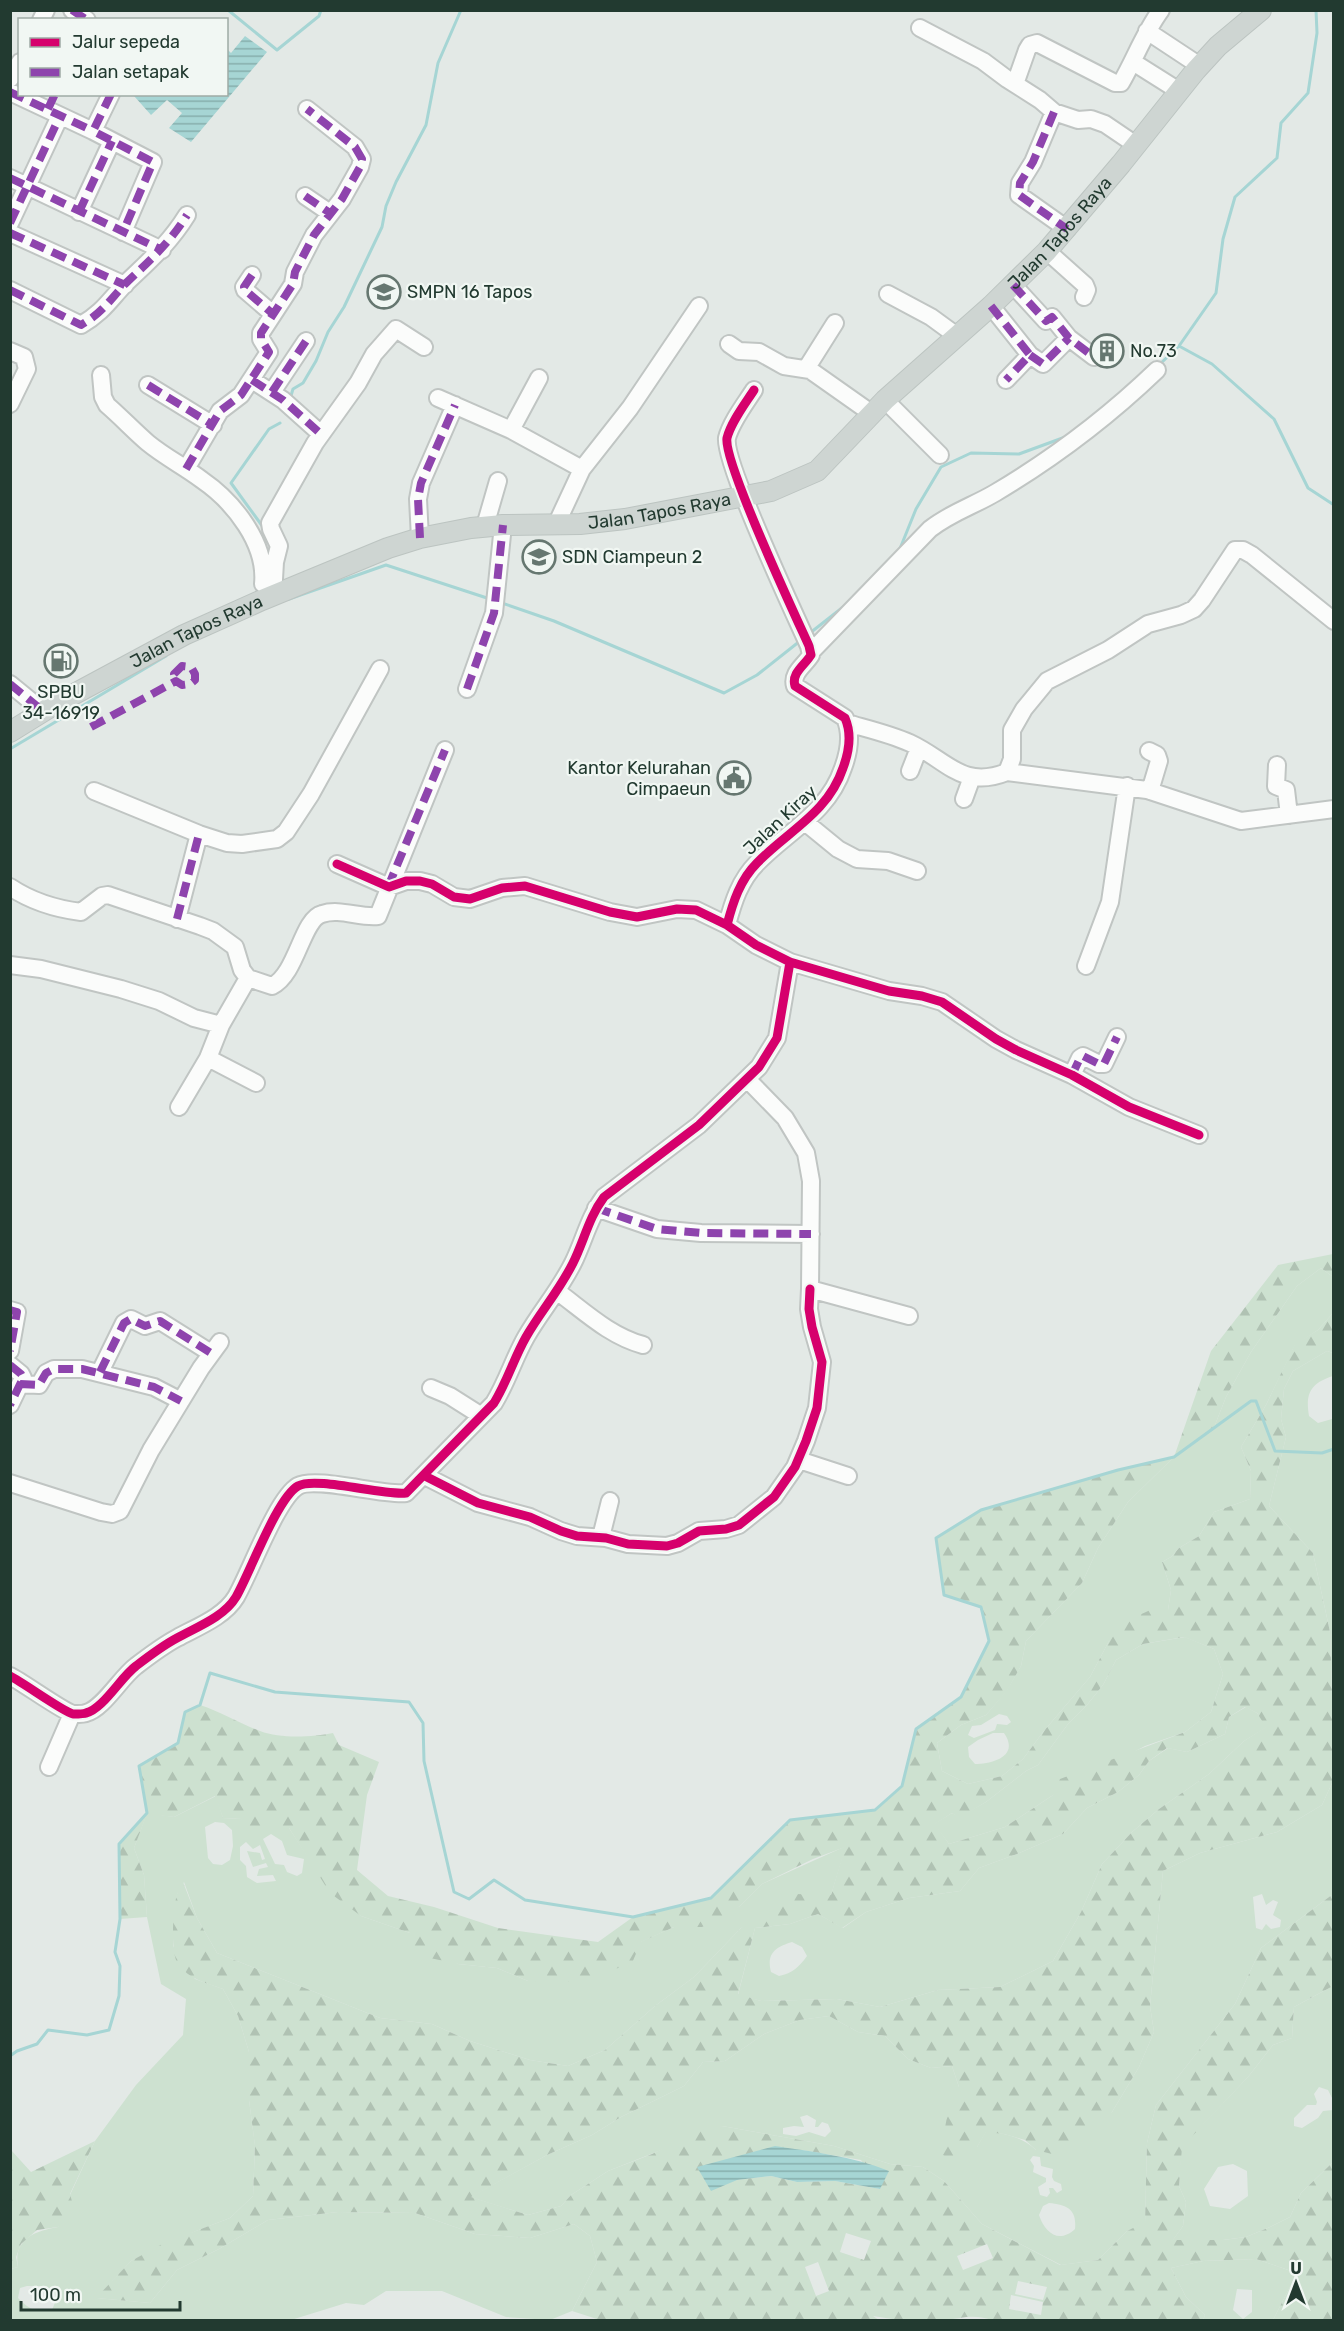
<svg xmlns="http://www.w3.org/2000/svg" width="1344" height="2331" font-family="Rubik,sans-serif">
	<defs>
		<pattern id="forest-firs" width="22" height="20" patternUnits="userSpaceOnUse" patternTransform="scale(1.5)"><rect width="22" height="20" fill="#cde1d0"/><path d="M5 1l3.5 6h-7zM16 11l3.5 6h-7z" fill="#b0c2b3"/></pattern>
		<pattern id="water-rules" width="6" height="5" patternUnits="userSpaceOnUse" patternTransform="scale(1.5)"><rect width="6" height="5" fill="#a6d5d4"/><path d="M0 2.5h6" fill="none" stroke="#87aeac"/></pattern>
	</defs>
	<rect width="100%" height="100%" fill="#e3e9e6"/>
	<path fill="#cde1d0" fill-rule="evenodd" d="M1321 1268 1333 1277V1313L1318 1330 1295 1345 1266 1405 1241 1447 1251 1471 1250 1499 1214 1512 1199 1536 1179 1548 1171 1557 1162 1562 1171 1590 1168 1610 1109 1641 1090 1677 1043 1732 1023 1759 1002 1776 968 1784 942 1771 937 1743 961 1725 986 1715 1007 1690 1021 1666 1026 1641 1082 1583 1098 1548 1128 1502 1174 1457 1213 1430 1226 1397 1251 1352 1297 1286ZM999 1714 1007 1716 1011 1722 1007 1725 997 1724 995 1730 974 1738 968 1735 972 1726 981 1725ZM993 1733H1004C1020 1756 993 1764 975 1764L969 1757 968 1747 978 1740Z
		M1327 1351 1333 1353V1376C1311 1383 1305 1393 1309 1416L1318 1423 1332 1419 1333 1415V1700L1332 1694 1330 1632 1313 1553 1269 1506 1286 1437 1281 1419 1284 1389 1293 1371Z
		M1185 1637 1214 1649 1223 1674 1211 1712 1185 1732 1145 1746 1053 1795 1005 1827 949 1844 934 1824 952 1813 959 1817 986 1802 1026 1771 1038 1765 1068 1724 1087 1705 1103 1685 1116 1660 1143 1644Z
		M1246 1707 1257 1713 1267 1727 1244 1741 1209 1774 1159 1809 1132 1832 1102 1864 1081 1912 1053 1961 1000 1987 938 1990 880 2007 837 1999 761 2001 738 1995 755 1928 790 1924 818 1914 843 1928 866 1912 909 1898 960 1891 979 1868 1017 1854 1063 1834 1087 1808 1118 1792 1139 1775 1149 1761 1168 1748 1187 1752 1225 1734 1229 1717ZM792 1942 802 1947 807 1956C799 1967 793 1973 779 1976L771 1972C766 1953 776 1947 792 1942Z
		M1333 1781V1894L1261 1948 1235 2004 1156 2105 1147 2143 1145 2223 1127 2231 1098 2260 1061 2265 982 2224 944 2181 923 2167 890 2164 834 2146 722 2126 608 2171 571 2195 561 2206 528 2215 470 2197 547 2155 592 2135 621 2117 684 2086 703 2062 725 2061 764 2034 800 2020 829 2016 858 2032 885 2036 908 2059 931 2068 952 2066 959 2087V2098L977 2147 986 2131C1006 2134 1021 2136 1036 2150L1112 2112 1139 2067 1154 2032 1150 2006 1163 1871 1200 1853 1277 1832 1322 1805ZM1262 1894 1266 1905 1273 1900 1278 1902 1273 1915 1281 1920 1280 1927 1271 1929 1266 1924 1262 1930 1256 1928 1253 1897ZM807 2115 816 2120 815 2127H818L822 2122 828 2124 831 2131 825 2137 809 2132 796 2136 783 2134V2128L794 2126 804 2127 800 2117ZM1033 2156 1040 2157 1041 2166 1053 2169 1052 2177 1054 2181 1061 2184 1062 2190 1057 2193 1053 2188H1049L1050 2193 1047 2197 1040 2195 1038 2187 1046 2182V2178L1033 2172 1034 2166 1030 2160ZM1049 2203C1067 2205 1077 2209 1075 2229 1059 2244 1045 2233 1039 2215L1043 2206Z
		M216 1796 223 1818 241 1819 269 1828H289L308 1857 361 1916 410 1933 458 1964 497 1968 528 1981 640 1942 674 1927H702L740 1906 762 1884 846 1846 831 1895 741 1928 694 1977 655 2006 605 2050 568 2066 530 2060 470 2041 432 2024 380 2018 217 1953 197 1918 184 1882 177 1894 173 1946 195 1979 223 1989 238 2016 249 2052V2100L255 2145 253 2196 230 2218 196 2231 131 2261 97 2298 150 2303 177 2270 219 2249 268 2220 338 2212 415 2213 475 2234 530 2238 574 2224 590 2236 597 2262 572 2311 550 2320 506 2317 442 2291H386L364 2305 346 2303 291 2320H11V2269L18 2267C13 2239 35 2231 58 2227L70 2195 95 2141 136 2085 183 2035 186 1999 161 1984 147 1917 144 1875 134 1848 147 1813 174 1817ZM215 1822 224 1823 232 1830 233 1846 230 1860 222 1865 213 1864 208 1858 205 1827ZM271 1834 282 1841 287 1855 304 1859 302 1873 297 1876 287 1872 284 1865 275 1864 263 1839ZM246 1842 253 1849 260 1845 265 1859 262 1860 260 1853 247 1851 253 1867 266 1863 268 1867 259 1869 257 1876 273 1875 276 1881 257 1883 247 1877 246 1866 240 1860V1847ZM27 2286H39L54 2290 56 2300 52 2310C36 2313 29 2309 18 2298L20 2288Z
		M1333 1986V2100L1328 2090 1319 2087 1314 2094 1317 2102 1316 2105H1307L1294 2118V2126L1302 2128 1318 2118 1323 2111 1333 2110V2162L1301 2193 1290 2217 1270 2227 1246 2237 1223 2240 1172 2241 1183 2226 1186 2202 1179 2186 1181 2147 1248 2077 1273 2045 1292 2038 1294 2007ZM1233 2164 1247 2171 1248 2196 1230 2209 1210 2206 1204 2189 1218 2167Z
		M1256 2259 1297 2273 1273 2320H1203L1205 2315 1186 2297 1171 2268 1203 2261ZM1237 2289 1252 2290V2312L1243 2319 1233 2310Z"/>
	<path fill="url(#forest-firs)" fill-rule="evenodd" d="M1333 1254V1277L1321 1268 1297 1286 1251 1352 1226 1397 1213 1430 1174 1457 1128 1502 1098 1548 1082 1583 1026 1641 1021 1666 1007 1691 986 1715 961 1725 937 1743 942 1771 968 1784 1002 1776 1023 1759 1043 1732 1090 1677 1109 1641 1126 1621 1157 1607 1168 1610 1171 1590 1162 1562 1171 1557 1179 1548 1199 1536 1214 1512 1250 1499 1251 1471 1241 1447 1266 1405 1295 1344 1318 1330 1333 1313V1353L1327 1351 1293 1371 1284 1389 1281 1419 1286 1437 1269 1506 1313 1553 1330 1632 1332 1694 1334 1700 1333 1781 1322 1805 1277 1832 1200 1853 1163 1871 1150 2006 1154 2032 1139 2067 1112 2112 1064 2157 1036 2150 1025 2140 1004 2134 986 2132 977 2147 952 2161 940 2153 949 2107 959 2098V2087L952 2066 931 2068 908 2059 885 2036 858 2032 829 2016 800 2020 764 2034 725 2061 703 2062 684 2086 621 2117 592 2135 547 2155 471 2197 528 2215 561 2206 571 2195 608 2171 652 2154 706 2127 722 2126 834 2146 890 2164 923 2167 944 2181 982 2224 1060 2265 1098 2260 1127 2231 1145 2222 1147 2143 1156 2105 1235 2004 1261 1948 1333 1894V1986L1294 2007 1292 2038 1273 2045 1248 2077 1182 2147 1179 2186 1186 2202 1183 2226 1173 2240H1223L1246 2237 1270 2227 1290 2217 1301 2193 1333 2162V2320H1273L1297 2273 1256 2259 1203 2261 1171 2268 1186 2297 1205 2315 1203 2320H992C973 2314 963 2318 945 2320 921 2323 896 2320 873 2316L879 2320H600L572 2311 597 2262 590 2236 574 2224 530 2238 475 2234 415 2213 338 2212 268 2220 219 2249 177 2270 150 2303 96 2298 131 2261 164 2243 230 2218 253 2196 255 2146 249 2100V2052L238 2016 223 1989C206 1983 189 1979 178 1964 170 1952 173 1908 177 1894 178 1890 181 1885 183 1882L197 1918 217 1953 380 2018 432 2024 470 2041 530 2060 568 2066 605 2050 655 2006 694 1977 741 1928 795 1894 831 1895 845 1847 813 1859 762 1884 740 1906 720 1921 702 1927H674L641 1942 632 1963 579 1982 528 1981 497 1968 458 1964 416 1955 410 1933 361 1916 330 1893 289 1828H269L250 1840 241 1819 223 1818 215 1796 174 1817 147 1814 134 1848 144 1875 147 1917 120 1919 119 1844 147 1813 139 1766 178 1743 185 1712 200 1705C221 1712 239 1723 260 1731 281 1739 312 1737 333 1733L339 1745 379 1762 367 1795 357 1870 388 1896 434 1907 498 1928 598 1942 633 1917 710 1898 790 1820 875 1810 902 1786 916 1729 961 1697 989 1641 981 1607 944 1595 936 1538 981 1510 1118 1470 1174 1457 1211 1351 1278 1265ZM1184 1637 1214 1649 1223 1674 1211 1712 1185 1732 1060 1779 1053 1795 1005 1827 949 1844 935 1824 952 1813 959 1818 986 1802 1026 1771 1038 1765 1068 1724 1087 1705 1103 1685 1116 1660 1143 1644ZM1245 1707 1257 1713 1266 1727 1244 1741 1209 1774 1159 1809 1132 1832 1102 1864 1081 1912 1053 1961 1000 1987 938 1990 880 2007 837 1999 761 2001 738 1994 755 1928 790 1924 818 1914 842 1928 866 1912 909 1898 960 1891 979 1868 1017 1854 1063 1834 1087 1808 1118 1792 1139 1775 1149 1761 1167 1748 1187 1752 1225 1734 1229 1717ZM802 2150 861 2160 880 2189 835 2181 797 2182 771 2176 737 2180ZM846 2233 871 2241 864 2260 840 2252ZM987 2244 993 2258 963 2270 957 2256ZM818 2262 829 2291 816 2296 805 2267ZM1018 2281 1047 2287 1043 2300 1015 2294ZM1011 2295 1043 2302 1041 2315 1009 2309Z
		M95 2141 70 2194 74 2209 58 2227 37 2230 21 2244 16 2257 18 2267 11 2269V2150L31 2172Z"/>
	<path fill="url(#water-rules)" d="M245 36 267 52 191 142 169 128 182 113 167 100 151 115 134 96 136 94H226L227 49 231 53Z
		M775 2146C814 2152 851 2156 889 2171L880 2189 835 2181 797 2182 771 2176 737 2180 711 2191 697 2167Z"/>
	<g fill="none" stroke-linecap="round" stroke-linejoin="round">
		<path stroke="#a6d5d4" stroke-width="3" d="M228 10 277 50 319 16 321 10
			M1179 346 1212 364 1274 419 1308 488 1334 505
			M1160 364 1179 346 1216 293 1223 239 1235 197 1277 158 1281 123 1308 93 1317 33 1316 10
			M290 399 293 389 303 383 316 361 328 332 344 307 382 227 386 206 396 182 426 125 438 63 461 10
			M263 527 231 483 269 429 280 423
			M899 551 916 509 941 467 971 453 1019 454 1068 436
			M289 599 386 565 490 599
			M502 603 554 621 724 693 757 675 800 641
			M810 633 847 604
			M10 749 166 656
			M10 2056 17 2051 37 2044 48 2030 87 2035 109 2030 119 1996 120 1966 115 1952 120 1919 119 1844 147 1813 139 1766 178 1743 185 1712 200 1705 210 1673 275 1692 409 1702 423 1723 424 1761 454 1892 469 1899 494 1880 525 1900 633 1917 711 1898 790 1820 875 1810 902 1786 916 1729 961 1697 989 1641 981 1607 944 1595 936 1538 981 1510 1118 1470 1174 1457 1251 1401H1256L1275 1451 1322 1453 1334 1449"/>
		<defs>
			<path id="minor" d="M72 10 87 20
				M41 20 46 10
				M920 28 983 61 1007 79 1040 100 1054 112 1078 120 1091 119 1105 124 1136 145
				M1147 31 1200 66
				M1133 62 1179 91
				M10 79 20 62
				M1015 84 1027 50 1030 45 1037 43 1115 83H1121C1135 59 1144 33 1161 10
				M10 92 93 131
				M111 94 93 131 153 162 123 232
				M1054 112 1033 162 1020 183 1019 195 1067 229
				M10 178 162 250
				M305 196 330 213
				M79 212 112 141
				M10 223 60 116
				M10 233 125 285
				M1047 251 1085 285 1087 290 1084 297
				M252 275 244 287 245 290 273 314
				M1013 285 1046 321 1052 317 1069 338 1094 357
				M10 290 81 325C102 313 109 301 125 284 149 261 169 244 187 215
				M888 294 931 317 957 336
				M991 306 1030 355 1006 380
				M729 344 739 351 759 352 784 366 810 370 871 413
				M10 351 24 357 27 369 10 404
				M1030 355 1043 364 1069 338
				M806 369 835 323
				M101 375 103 397 107 405C121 417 134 431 148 443 165 457 185 467 202 480 234 502 267 544 263 584
				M252 380 283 400 321 434
				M148 385 213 425
				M272 392 306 341
				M438 398 511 430 582 469
				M885 400 940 455
				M511 430 539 378
				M186 469 220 411 241 395 269 352 261 339V333L293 284 295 272 314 235 342 199 360 167 362 159 355 147 307 109
				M556 525 582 469 630 408 699 306
				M485 526 498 481
				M420 538 418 499 421 483 455 405
				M273 596 275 562 279 546 271 529 270 523 315 443 358 383 374 354 396 329 424 347
				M811 652 930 529C952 512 973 506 995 493 1054 458 1108 417 1157 370
				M10 684 43 711
				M467 689 494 613 503 525
				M847 723C868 729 890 734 910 743 947 760 962 790 1007 772L1147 790 1241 821 1334 809
				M1149 751 1157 755 1159 761 1150 791
				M1277 765 1276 786 1286 790 1289 815
				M910 771 919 748
				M1007 772 1012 759V730L1024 709 1047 681 1108 650 1148 624 1181 615 1194 609 1202 600 1235 550H1243L1252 555 1334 621
				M94 791 199 834 227 843 242 844 277 839 286 832 311 794 380 669
				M964 799 972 777
				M805 822 838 849 857 859 888 861 917 871
				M337 864 389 887 406 881H420L432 884 454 897 470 899 502 888 525 886 610 912 637 917 677 909 696 910 727 925 756 945 790 962 889 991 922 996 942 1002 996 1039 1016 1050 1072 1075 1129 1107 1199 1135
				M10 887C31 901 57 909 81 912L102 896 108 895 200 926 213 931 235 947 242 970 248 978 272 986C297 974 302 919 322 914 340 908 359 918 378 916L445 750
				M177 919 199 834
				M727 925C733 902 740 880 757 863 788 831 828 813 843 768 849 752 852 734 845 718L795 686C791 673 805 665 811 655L809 646C795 615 723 461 727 438 731 422 745 404 754 390
				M10 965 41 969 121 989 159 1001 194 1018 221 1025
				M1086 966 1110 902 1127 786
				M208 1058 256 1083
				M1072 1075 1080 1058 1083 1056 1099 1064H1104L1117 1037
				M747 1079 785 1118 806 1153 811 1181 810 1289 909 1316
				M179 1107 208 1058 221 1025 248 978
				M596 1208 657 1229 701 1233 811 1234
				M558 1292C585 1312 610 1336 643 1345
				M10 1310 17 1312 10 1351
				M10 1365 21 1374 23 1378 10 1405
				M100 1372 124 1323 131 1319 145 1326 160 1321 211 1353
				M20 1384 39 1385 46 1373 54 1369H82L154 1387 181 1401
				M431 1388 450 1396 480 1415
				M799 1460 848 1476
				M425 1476 478 1503 530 1517 561 1531 577 1536 606 1538 628 1544 667 1546 678 1543 699 1531 726 1529 739 1525 774 1497 795 1467 806 1441 817 1408 822 1362 812 1327 809 1309 810 1289
				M10 1483 101 1512 112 1514 120 1511 151 1450 201 1368 220 1342
				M601 1537 610 1501
				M10 1676C24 1683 62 1711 73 1714 76 1714 84 1714 86 1713 103 1709 121 1677 136 1666 149 1656 162 1646 177 1638 197 1627 224 1617 236 1597 250 1573 277 1498 298 1486 316 1476 383 1496 406 1493L494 1403C507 1382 514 1358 526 1337 541 1311 559 1291 573 1263 584 1241 589 1217 604 1197L699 1125 759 1067 777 1038 790 962
				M49 1767 72 1714"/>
			<g id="major">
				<path id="s1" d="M10 732 52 706 184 635 262 600 388 548 420 538 471 528 503 525 580 524 625 519 771 491 817 471 885 400 991 306 1047 251 1121 164 1196 70 1218 46 1261 10"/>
			</g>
		</defs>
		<use href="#minor" stroke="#c0c5c3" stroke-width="20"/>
		<use href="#major" stroke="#bcc4c1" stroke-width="22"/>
		<use href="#minor" stroke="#fbfcfb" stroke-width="16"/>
		<use href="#major" stroke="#ced5d2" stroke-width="20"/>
		<path stroke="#8e44ad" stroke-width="8" stroke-dasharray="15 8" stroke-linecap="butt" d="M72 10 87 20
			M10 92 93 131
			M111 94 93 131 153 162 123 232
			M48 109 55 94
			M1054 112 1033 162 1020 183 1019 195 1067 229
			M10 178 162 250
			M305 196 330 213
			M79 212 112 141
			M10 223 60 116
			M10 233 125 285
			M252 275 244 287 245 290 273 314
			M1013 285 1046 321 1052 317 1069 338 1094 357
			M10 290 81 325C102 313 109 301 125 284 149 261 169 244 187 215
			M991 306 1030 355 1006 380
			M1030 355 1043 364 1069 338
			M252 380 283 400 321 434
			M148 385 213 425
			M272 392 306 341
			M186 469 220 411 241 395 269 352 261 339V333L293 284 295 272 314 235 342 199 360 167 362 159 355 147 307 109
			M420 538 418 499 421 483 455 405
			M10 684 43 711
			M467 689 494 613 503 525
			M91 727 176 681 182 685 190 684 195 680V674L191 667 182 666 174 674 176 681
			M388 887 445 750
			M177 919 199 834
			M1072 1075 1080 1058 1083 1056 1099 1064H1104L1117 1037
			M596 1208 657 1229 701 1233 811 1234
			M10 1310 17 1312 10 1351
			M10 1365 21 1374 23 1378 10 1405
			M100 1372 124 1323 131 1319 145 1326 160 1321 211 1353
			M20 1384 39 1385 46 1373 54 1369H82L154 1387 181 1401"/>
		<defs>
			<path id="cycleway" d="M337 864 389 887 406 881H420L432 884 454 897 470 899 502 888 525 886 610 912 637 917 677 909 696 910 727 925 756 945 790 962 889 991 922 996 942 1002 996 1039 1016 1050 1072 1075 1129 1107 1199 1135
				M727 925C733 902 740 880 757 863 788 831 828 813 843 768 849 752 852 734 845 718L795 686C791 673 805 665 811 655L809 646C795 615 723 461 727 438 731 422 745 404 754 390
				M425 1476 478 1503 530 1517 561 1531 577 1536 606 1538 628 1544 667 1546 678 1543 699 1531 726 1529 739 1525 774 1497 795 1467 806 1441 817 1408 822 1362 812 1327 809 1309 810 1289
				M10 1676C24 1683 62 1711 73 1714 76 1714 84 1714 86 1713 103 1709 121 1677 136 1666 149 1656 162 1646 177 1638 197 1627 224 1617 236 1597 250 1573 277 1498 298 1486 316 1476 383 1496 406 1493L494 1403C507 1382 514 1358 526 1337 541 1311 559 1291 573 1263 584 1241 589 1217 604 1197L699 1125 759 1067 777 1038 790 962"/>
		</defs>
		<use href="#cycleway" stroke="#f1f7f3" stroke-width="13"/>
		<use href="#cycleway" stroke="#d6006c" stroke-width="9"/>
	</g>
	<defs>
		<symbol id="school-ring" viewBox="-11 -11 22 22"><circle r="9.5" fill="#f1f7f3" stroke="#667770" stroke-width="1.5"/><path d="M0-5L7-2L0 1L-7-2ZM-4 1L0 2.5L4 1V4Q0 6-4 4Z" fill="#667770"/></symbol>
		<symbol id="building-ring" viewBox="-11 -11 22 22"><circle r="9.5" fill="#f1f7f3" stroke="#667770" stroke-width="1.5"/><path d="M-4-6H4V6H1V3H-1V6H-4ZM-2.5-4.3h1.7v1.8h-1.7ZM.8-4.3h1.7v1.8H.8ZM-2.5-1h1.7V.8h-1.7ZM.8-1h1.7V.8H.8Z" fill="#667770"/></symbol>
		<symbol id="fuel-ring" viewBox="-11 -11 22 22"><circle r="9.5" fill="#f1f7f3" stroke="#667770" stroke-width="1.5"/><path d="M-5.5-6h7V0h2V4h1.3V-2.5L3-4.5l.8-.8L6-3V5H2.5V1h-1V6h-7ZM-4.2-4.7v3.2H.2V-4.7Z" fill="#667770"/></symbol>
		<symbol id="civic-ring" viewBox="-11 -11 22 22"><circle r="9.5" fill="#f1f7f3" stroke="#667770" stroke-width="1.5"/><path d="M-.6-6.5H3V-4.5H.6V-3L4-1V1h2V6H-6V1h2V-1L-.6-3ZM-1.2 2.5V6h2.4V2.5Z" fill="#667770"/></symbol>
	</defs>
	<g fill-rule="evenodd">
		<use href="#school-ring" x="365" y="273" width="38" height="38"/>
		<use href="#building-ring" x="1088" y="332" width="38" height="38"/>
		<use href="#school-ring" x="520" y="538" width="38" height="38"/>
		<use href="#fuel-ring" x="42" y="642" width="38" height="38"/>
		<use href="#civic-ring" x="715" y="759" width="38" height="38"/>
	</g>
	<g text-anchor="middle" stroke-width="4.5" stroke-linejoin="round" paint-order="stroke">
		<g font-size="18" fill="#223a30" stroke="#f1f7f3">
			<text dy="6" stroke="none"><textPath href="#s1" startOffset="1200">Jalan Tapos Raya</textPath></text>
			<text dy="6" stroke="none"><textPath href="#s1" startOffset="696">Jalan Tapos Raya</textPath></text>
			<text dy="6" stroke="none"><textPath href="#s1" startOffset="212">Jalan Tapos Raya</textPath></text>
			<text transform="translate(780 820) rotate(-43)" y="6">Jalan Kiray</text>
		</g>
		<g font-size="18" fill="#223a30" stroke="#f1f7f3" text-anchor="start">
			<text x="407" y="298">SMPN 16 Tapos</text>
			<text x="1130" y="357">No.73</text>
			<text x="562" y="563">SDN Ciampeun 2</text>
			<text x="61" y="698" text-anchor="middle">SPBU<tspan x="61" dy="21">34-16919</tspan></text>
			<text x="711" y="774" text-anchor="end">Kantor Kelurahan<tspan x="711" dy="21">Cimpaeun</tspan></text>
		</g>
	</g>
	<rect width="1344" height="2331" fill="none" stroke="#223a30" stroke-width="24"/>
	<rect x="18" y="18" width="210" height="78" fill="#f1f7f3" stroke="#9eaba5" stroke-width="1.5"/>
	<rect x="30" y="38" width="30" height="9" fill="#d6006c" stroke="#9eaba5" stroke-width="1.5"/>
	<text x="72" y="48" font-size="18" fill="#223a30">Jalur sepeda</text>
	<rect x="30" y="68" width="30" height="9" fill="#8e44ad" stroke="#9eaba5" stroke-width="1.5"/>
	<text x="72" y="78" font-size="18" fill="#223a30">Jalan setapak</text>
	<g transform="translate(1296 2283)" stroke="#f1f7f3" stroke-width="4.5" paint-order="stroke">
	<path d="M0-4.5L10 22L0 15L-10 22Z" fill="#223a30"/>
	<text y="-9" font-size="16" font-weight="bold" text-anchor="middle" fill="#223a30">U</text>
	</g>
	<path d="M21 2301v9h159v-9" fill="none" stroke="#223a30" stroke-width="3"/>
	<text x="30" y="2301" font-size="18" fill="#223a30" stroke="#f1f7f3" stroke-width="4.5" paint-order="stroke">100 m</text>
</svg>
